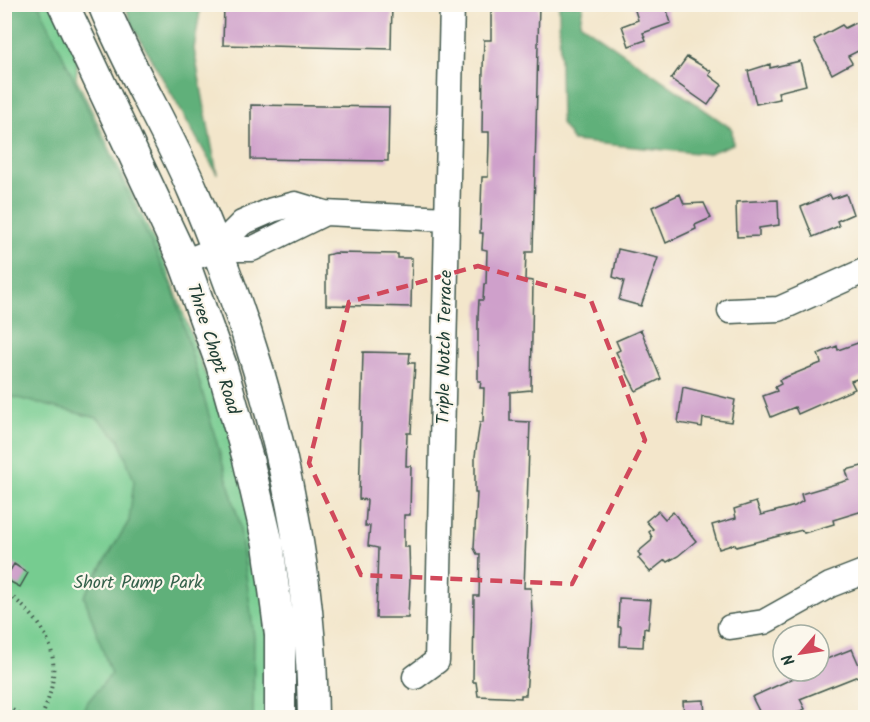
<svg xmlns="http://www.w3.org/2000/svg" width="870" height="722" font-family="Kalam,sans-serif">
	<rect width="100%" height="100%" fill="#fbf7ec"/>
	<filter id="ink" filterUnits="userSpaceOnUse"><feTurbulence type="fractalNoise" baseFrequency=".0167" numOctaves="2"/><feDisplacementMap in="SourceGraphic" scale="12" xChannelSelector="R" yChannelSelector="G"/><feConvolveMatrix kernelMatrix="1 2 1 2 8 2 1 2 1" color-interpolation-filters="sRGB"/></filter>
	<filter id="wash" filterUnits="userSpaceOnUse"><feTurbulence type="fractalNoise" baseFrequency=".008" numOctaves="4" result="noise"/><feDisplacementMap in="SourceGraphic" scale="24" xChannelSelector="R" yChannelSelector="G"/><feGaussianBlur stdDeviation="1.35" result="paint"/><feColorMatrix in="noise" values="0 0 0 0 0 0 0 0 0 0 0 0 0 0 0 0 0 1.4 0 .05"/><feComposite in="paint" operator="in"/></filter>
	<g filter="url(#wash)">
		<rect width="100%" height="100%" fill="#f3e6cb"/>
		<path fill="#76cc90" stroke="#4a8462" stroke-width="1.5" d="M4 5H63L79 42 76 78 167 268 203 369 248 459 268 544 270 717H5Z"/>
		<path fill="#60b07a" stroke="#407657" stroke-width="1.5" d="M5 4 39 5 174 292 239 521 254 637 253 717H80L86 704 111 674 84 596 129 521 134 481 119 439 97 418 5 395Z
			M125 5H201L194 49 217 174 132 25Z
			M559 5H583L580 23 732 129 733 144 707 154 573 141 561 123Z"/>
		<g id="blocks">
			<path fill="#cfa0cb" d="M224 4H392L391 49 223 45Z
				M491 4H539L533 252H526L525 280 533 281 531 390 510 392V421L530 422 524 588H531L532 615 526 695H521V698L478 696 476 682H473L474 596H479L480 554H477L474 548 477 493H475V456L480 422H483L484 388H480L481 381H478V317L479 300H483L484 284H486L487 250 482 249 483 233H480L482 177H488L489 142V132H482L483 68 484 40H491Z
				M633 4H665L671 23 643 33 646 40 629 46 622 26 638 20Z
				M859 21 866 34V47L848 56 852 63 832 74 814 40 842 25 845 28Z
				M687 57 711 71 709 75 722 85 708 105 671 79Z
				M800 61 806 85 778 92 780 99 756 104 748 71 770 64V68Z
				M251 105 389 107 388 161 251 159Z
				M680 194 684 204 704 203 711 218 695 225 696 229 666 243 652 207Z
				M846 194 853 214 837 221 839 226 813 237 801 207 830 195 832 199Z
				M778 200 779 225 759 228V236L737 237 736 202Z
				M618 249 658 258 641 306 619 300 624 281 613 277Z
				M335 253 398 254V258H412L411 307 326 305V255Z
				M641 330 661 379 636 391 616 352 620 350 616 341Z
				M866 340V376L851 381 855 389 798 414 795 407 771 417 763 396 777 391 775 387 781 384 779 380 821 363 818 354 837 346 838 350Z
				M363 352 410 353 409 363H415L411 433H407L406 466H411L410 515H404V547H409L410 579 408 618H376L378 548 368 546 370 526H365L367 500 359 499Z
				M683 387 735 400 731 422 703 418 702 427 678 423Z
				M866 465V510L833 520 834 524 804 533 802 530 736 547 735 544 719 549 712 525 736 518 734 509 756 502 761 515 795 506 803 501 801 494 849 480 846 470Z
				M658 511 665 519 673 512 696 541 678 556 667 562 665 560 650 572 638 558 641 556 638 552 651 541 652 537 649 532 653 529 646 521Z
				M14 564 28 573 20 587 5 579Z
				M619 598 651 600 648 629 644 628 643 647 620 646 621 627H618Z
				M852 649 863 674 800 699 805 709 788 717H762L752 697 809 671H819V662Z
				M704 700 705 717H684L683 701Z"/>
		</g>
	</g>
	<g filter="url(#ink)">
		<use href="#blocks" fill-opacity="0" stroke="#3f564b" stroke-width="1.5"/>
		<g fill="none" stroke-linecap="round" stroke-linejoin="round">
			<defs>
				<path id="minor" d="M216 249 242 223 272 210 295 204 325 213 447 219
					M184 262 216 249H252L325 213
					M730 311 779 309 866 270
					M730 627 764 622 830 585 866 571
					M415 677 437 661 452 4"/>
				<path id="major" d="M63 4 184 262 221 364 248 459 268 544 280 635V718
					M103 4C129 69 167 129 194 193 266 364 311 531 313 718"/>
			</defs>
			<use href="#minor" stroke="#3f564b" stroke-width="27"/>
			<use href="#major" stroke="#3f564b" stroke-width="33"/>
			<path stroke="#3f564b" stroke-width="4" stroke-dasharray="1.5 4.5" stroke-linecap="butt" d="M4 591C53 626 66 663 41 718
				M4 714 9 708 25 718"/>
			<use href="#minor" stroke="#fff" stroke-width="24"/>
			<use href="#major" stroke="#fff" stroke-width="30"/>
		</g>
	</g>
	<path fill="none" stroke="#d1495b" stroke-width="4.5" stroke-dasharray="12 8" stroke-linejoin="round" d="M478 266 590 298 645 440 572 584 361 575 309 463 349 302Z"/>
	<g text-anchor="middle" stroke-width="4.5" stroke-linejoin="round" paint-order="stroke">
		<g font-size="18" fill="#1f3d34" stroke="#fbf7ec">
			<text transform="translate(444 347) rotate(-89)" y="6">Triple Notch Terrace</text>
			<text transform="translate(214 349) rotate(72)" y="6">Three Chopt Road</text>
		</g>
		<g font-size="18" fill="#35614b" stroke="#fbf7ec">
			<text x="138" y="588">Short Pump Park</text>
		</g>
	</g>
	<rect width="870" height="722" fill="none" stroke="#fbf7ec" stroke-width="24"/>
	<g transform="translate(801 653) rotate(241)"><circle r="28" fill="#fbf7ec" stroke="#a3ada2" stroke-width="1.5"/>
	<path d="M0-4.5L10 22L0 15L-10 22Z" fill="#d1495b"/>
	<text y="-9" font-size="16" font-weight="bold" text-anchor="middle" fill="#1f3d34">N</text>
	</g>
</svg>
